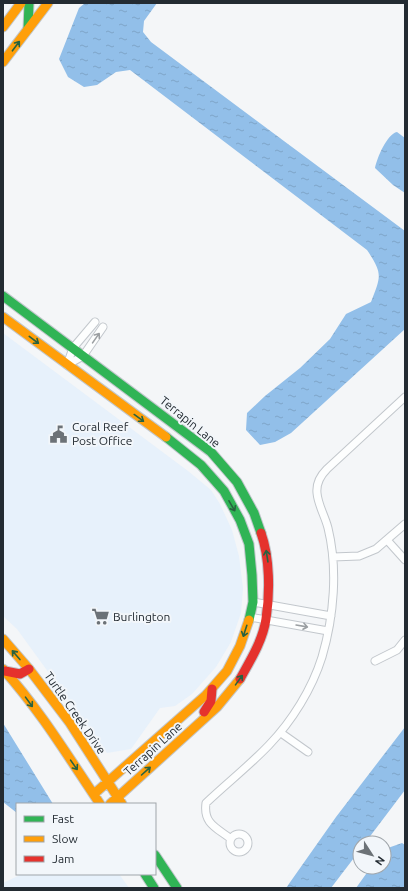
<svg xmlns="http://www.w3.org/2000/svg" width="408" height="891" font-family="Ubuntu,sans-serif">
	<defs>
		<pattern id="water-ripples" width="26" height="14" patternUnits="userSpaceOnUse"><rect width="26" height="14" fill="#92bfe9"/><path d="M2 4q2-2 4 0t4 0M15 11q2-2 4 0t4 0" fill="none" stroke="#7ea4c8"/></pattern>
	</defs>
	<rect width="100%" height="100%" fill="#f4f6f8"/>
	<path fill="#e7f1fb" d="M3 333 188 471 211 490 220 504 232 530 239 556 243 588 241 613 231 642 216 667 192 694 175 706 160 708 131 749 107 753 17 629 3 616Z
		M22 874H119L129 888H3V883Z"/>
	<path fill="url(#water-ripples)" d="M85 3H157L144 21 143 32 151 42 405 231V329L291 433 275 442 260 445 246 430 247 413 265 396 300 368 330 339 346 314 371 302C381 276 383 274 367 250L130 70 116 72 97 85 84 87 68 77 59 59 79 8Z
		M397 132 405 138V193L393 185 375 168C377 158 387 134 397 132Z
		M3 723 53 804H17V813L3 802Z
		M405 727V790L365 843H360V850L331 888H286L336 817Z
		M402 843 405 845V888H356L371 867H384V851L385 849Z"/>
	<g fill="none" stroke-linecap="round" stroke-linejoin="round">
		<defs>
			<path id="street" d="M67 365 83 356 103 327
				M67 365 73 348 95 322
				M387 540 405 560
				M333 557 359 556 376 549 405 524
				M253 602 331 616
				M250 617 328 631
				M375 661 397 650 405 640
				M281 733 308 752
				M230 843a9 9 0 1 1 18 0a9 9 0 1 1-18 0Z
				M231 839C217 828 203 824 206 803 227 783 249 766 269 745 292 721 312 689 322 657 334 616 338 569 328 528 325 516 318 505 317 493 316 483 321 475 327 469L405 397"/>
			<path id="fast" d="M28 29 29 3
				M3 296 211 452 237 482 254 513 261 533
				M166 437 201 465 224 491 240 520 249 544 252 575 253 602 249 620
				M155 855 177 888
				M145 874 154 888"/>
			<path id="slow" d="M3 27 21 3
				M3 62 48 3
				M3 317 166 437
				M3 639 29 669 70 723 122 804
				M3 669C40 710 69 758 100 804
				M94 794 206 695 227 671 240 646 249 620
				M110 804 217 707 240 679"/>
			<path id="jam" d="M5 671 20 674 29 669
				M240 679C250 661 263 640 266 619 270 593 270 558 261 533
				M204 712 211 701 212 689"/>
		</defs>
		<use href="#street" stroke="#c2c7cc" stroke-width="9"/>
		<use href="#fast" stroke="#c2c7cc" stroke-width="11"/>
		<use href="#slow" stroke="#c2c7cc" stroke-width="11"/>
		<use href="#jam" stroke="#c2c7cc" stroke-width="11"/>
		<use href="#street" stroke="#fdfefe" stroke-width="7"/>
		<use href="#fast" stroke="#30b455" stroke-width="9"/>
		<use href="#slow" stroke="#ff9f0a" stroke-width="9"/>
		<use href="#jam" stroke="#e5322d" stroke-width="9"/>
	</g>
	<defs><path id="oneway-shaft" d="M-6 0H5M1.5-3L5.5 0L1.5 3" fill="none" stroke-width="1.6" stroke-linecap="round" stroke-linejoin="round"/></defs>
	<g stroke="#286240">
		<use href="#oneway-shaft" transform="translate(16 46) rotate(-53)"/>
		<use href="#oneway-shaft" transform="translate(34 340) rotate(37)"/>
		<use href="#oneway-shaft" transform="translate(139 418) rotate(36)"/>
		<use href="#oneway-shaft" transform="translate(232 506) rotate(60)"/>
		<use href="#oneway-shaft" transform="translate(267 556) rotate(-99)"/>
		<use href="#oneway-shaft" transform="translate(245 631) rotate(108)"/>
		<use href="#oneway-shaft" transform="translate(16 655) rotate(-131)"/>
		<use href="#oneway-shaft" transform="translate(239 680) rotate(-54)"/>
		<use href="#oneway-shaft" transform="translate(29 702) rotate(54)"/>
		<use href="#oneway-shaft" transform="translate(74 765) rotate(55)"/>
		<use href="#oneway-shaft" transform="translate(146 771) rotate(-42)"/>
	</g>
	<g stroke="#9b9fa2">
		<use href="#oneway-shaft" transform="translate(96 338) rotate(-55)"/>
		<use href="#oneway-shaft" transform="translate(302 626) rotate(10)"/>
	</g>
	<defs>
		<symbol id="civic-bare" viewBox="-9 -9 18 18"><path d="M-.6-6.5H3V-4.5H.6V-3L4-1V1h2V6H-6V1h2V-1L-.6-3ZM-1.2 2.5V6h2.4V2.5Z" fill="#6c7277" stroke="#f2f6fa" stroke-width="2.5" paint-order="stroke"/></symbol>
		<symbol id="supermarket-bare" viewBox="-9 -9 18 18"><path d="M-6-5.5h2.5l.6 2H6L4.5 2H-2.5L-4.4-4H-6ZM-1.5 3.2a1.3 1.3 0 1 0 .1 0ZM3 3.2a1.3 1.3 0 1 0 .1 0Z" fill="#6c7277" stroke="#f2f6fa" stroke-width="2.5" paint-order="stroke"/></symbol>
	</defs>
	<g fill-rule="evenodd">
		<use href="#civic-bare" x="46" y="422" width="25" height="25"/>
		<use href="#supermarket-bare" x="88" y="604" width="25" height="25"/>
	</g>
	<g text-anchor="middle" stroke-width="4" stroke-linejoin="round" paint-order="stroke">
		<g font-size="12" fill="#232b32" stroke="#f2f6fa">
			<text transform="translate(190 422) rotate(39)" y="4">Terrapin Lane</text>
			<text transform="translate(75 713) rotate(55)" y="4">Turtle Creek Drive</text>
			<text transform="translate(153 749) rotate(-42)" y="4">Terrapin Lane</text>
		</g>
		<g font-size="12" fill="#232b32" stroke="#f2f6fa" text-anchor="start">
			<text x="72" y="431">Coral Reef<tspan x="72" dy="14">Post Office</tspan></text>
			<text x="113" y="621">Burlington</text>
		</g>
	</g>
	<rect width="408" height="891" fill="none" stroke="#232b32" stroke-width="8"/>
	<rect x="16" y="803" width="140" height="72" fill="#f2f6fa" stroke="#9fa5aa"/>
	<rect x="24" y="816" width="20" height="6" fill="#30b455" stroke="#9fa5aa"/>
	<text x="52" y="823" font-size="12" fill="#232b32">Fast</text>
	<rect x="24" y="836" width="20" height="6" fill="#ff9f0a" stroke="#9fa5aa"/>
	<text x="52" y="843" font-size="12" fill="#232b32">Slow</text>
	<rect x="24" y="856" width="20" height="6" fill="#e5322d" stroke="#9fa5aa"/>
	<text x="52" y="863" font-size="12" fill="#232b32">Jam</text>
	<g transform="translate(372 855) rotate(126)"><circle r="19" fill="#f2f6fa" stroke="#9fa5aa"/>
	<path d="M0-3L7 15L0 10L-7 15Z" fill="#6c7277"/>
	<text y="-6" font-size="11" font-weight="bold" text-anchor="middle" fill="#232b32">N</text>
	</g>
</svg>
